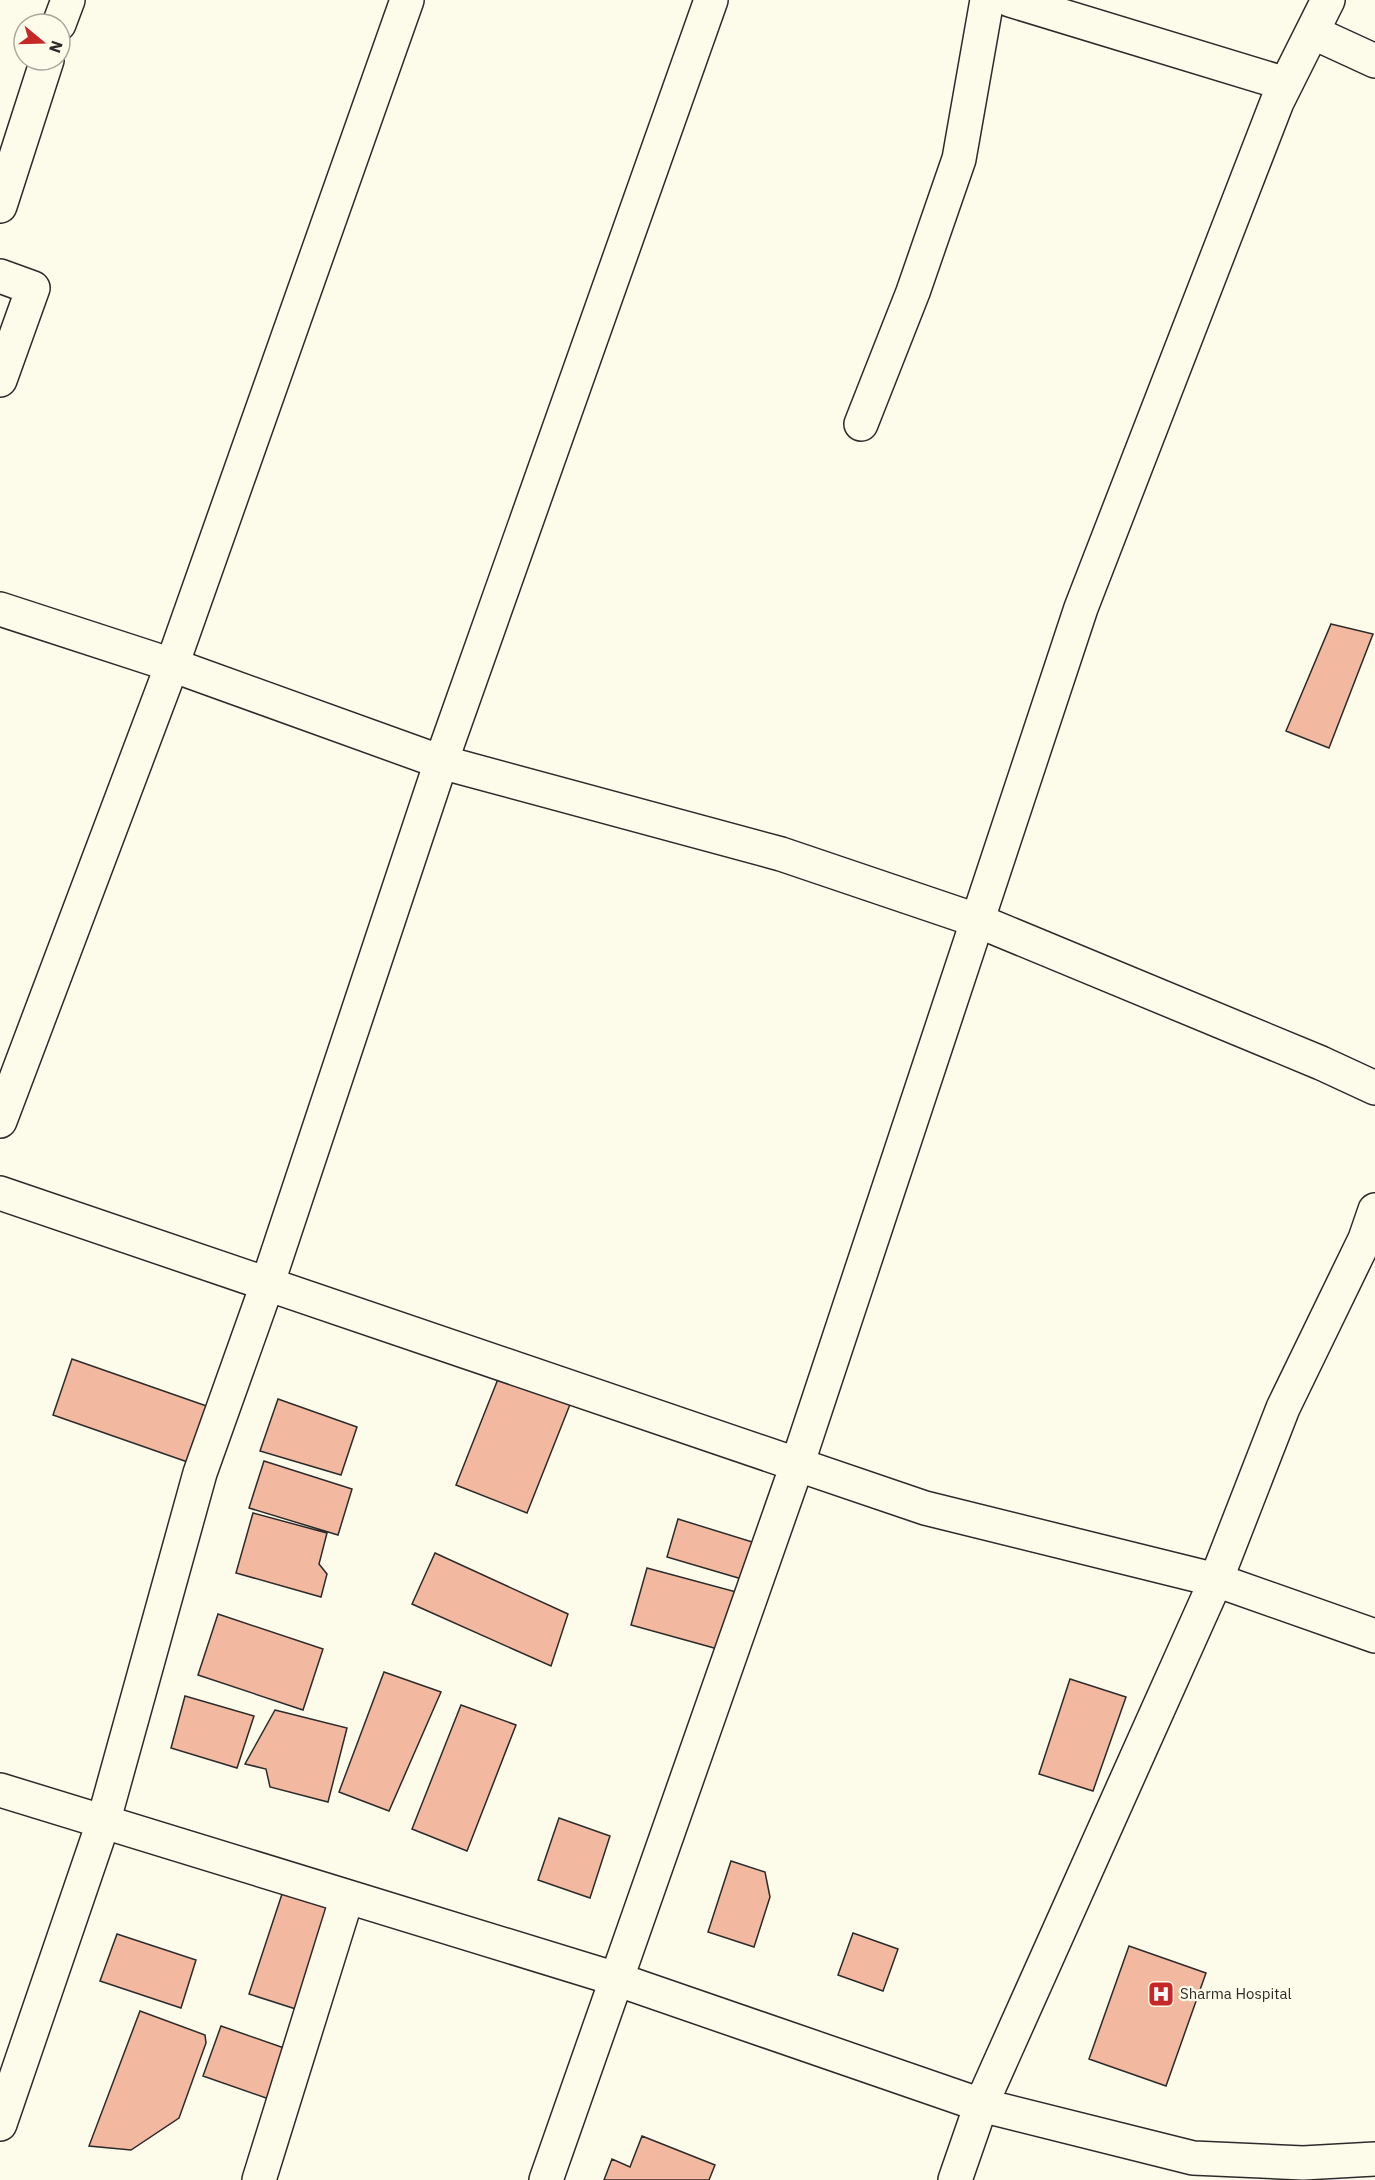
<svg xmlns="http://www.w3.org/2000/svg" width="1375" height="2180" font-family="'IBM Plex Sans',sans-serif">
	<rect width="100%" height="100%" fill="#fdfbea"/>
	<path fill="#f2b8a0" stroke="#2b2b2b" stroke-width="1.5" d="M1331 624 1373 634 1329 748 1286 731Z
		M72 1359 218 1410 199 1466 53 1415Z
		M500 1374 571 1402 527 1513 456 1485Z
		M278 1399 357 1427 341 1475 260 1451Z
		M264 1461 352 1489 338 1535 249 1508Z
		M253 1513 327 1533 319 1564 327 1574 321 1597 236 1573Z
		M678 1519 762 1545 752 1582 667 1557Z
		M435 1553 568 1614 551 1666 412 1604Z
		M647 1568 740 1593 725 1651 631 1625Z
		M218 1614 323 1649 303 1710 198 1675Z
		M384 1672 441 1692 389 1811 339 1792Z
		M1070 1679 1126 1697 1093 1791 1039 1774Z
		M185 1696 254 1716 237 1768 171 1748Z
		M461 1705 516 1725 467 1851 412 1829Z
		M275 1710 347 1728 328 1802 270 1787 266 1769 245 1764Z
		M559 1818 610 1836 590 1898 538 1880Z
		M731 1861 765 1872 770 1897 754 1947 708 1932Z
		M285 1885 337 1902 302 2011 249 1994Z
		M853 1933 898 1949 883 1991 838 1975Z
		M117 1934 196 1960 181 2008 100 1981Z
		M1129 1946 1206 1973 1166 2086 1089 2059Z
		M140 2011 205 2035 206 2043 179 2118 131 2150 89 2146Z
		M221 2026 287 2049 269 2099 203 2076Z
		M642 2136 715 2165 709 2180H604L612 2159 630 2167Z"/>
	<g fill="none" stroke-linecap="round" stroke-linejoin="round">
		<defs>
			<path id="minor" d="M1010 0 1286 84
				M59 24 68 0
				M1312 32 1375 61
				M0 206 47 60
				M0 276 33 288 0 380
				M861 424 913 292 959 159 987 0
				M0 1121 172 665 407 0
				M0 1193 925 1508 1216 1580 1375 1636
				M0 1790 616 1979 981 2105 1193 2158 1303 2163 1375 2159
				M0 2124 103 1823 200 1473 267 1285 441 762 711 0
				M259 2180 347 1897
				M546 2180 797 1465 1081 608 1277 102 1328 0
				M955 2180 981 2105 1216 1580 1283 1408 1365 1239 1375 1210"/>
			<path id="highway" d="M0 609 172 665 441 762 781 854 976 920 1321 1063 1375 1088"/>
		</defs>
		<use href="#minor" stroke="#2b2b2b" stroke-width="36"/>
		<use href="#highway" stroke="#2b2b2b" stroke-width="36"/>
		<use href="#minor" stroke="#fdfbea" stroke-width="33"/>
		<use href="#highway" stroke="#fdfbea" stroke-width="33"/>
	</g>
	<defs>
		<symbol id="hospital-square" viewBox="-11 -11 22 22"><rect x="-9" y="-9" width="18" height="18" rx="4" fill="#c62828" stroke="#fdfbea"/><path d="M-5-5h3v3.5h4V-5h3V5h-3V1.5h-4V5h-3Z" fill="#fff"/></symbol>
	</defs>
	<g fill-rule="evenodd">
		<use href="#hospital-square" x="1146" y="1979" width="30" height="30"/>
	</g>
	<g text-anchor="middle" stroke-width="4.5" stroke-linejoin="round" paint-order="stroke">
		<g font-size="15" fill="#2b2b2b" stroke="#fdfbea" text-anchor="start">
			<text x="1180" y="1999">Sharma Hospital</text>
		</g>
	</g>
	<g transform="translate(42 42) rotate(109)"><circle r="28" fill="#fdfbea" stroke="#a9a89e" stroke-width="1.5"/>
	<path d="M0-4.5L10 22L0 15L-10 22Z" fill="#c62828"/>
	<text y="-9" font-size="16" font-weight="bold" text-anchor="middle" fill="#2b2b2b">N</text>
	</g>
</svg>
